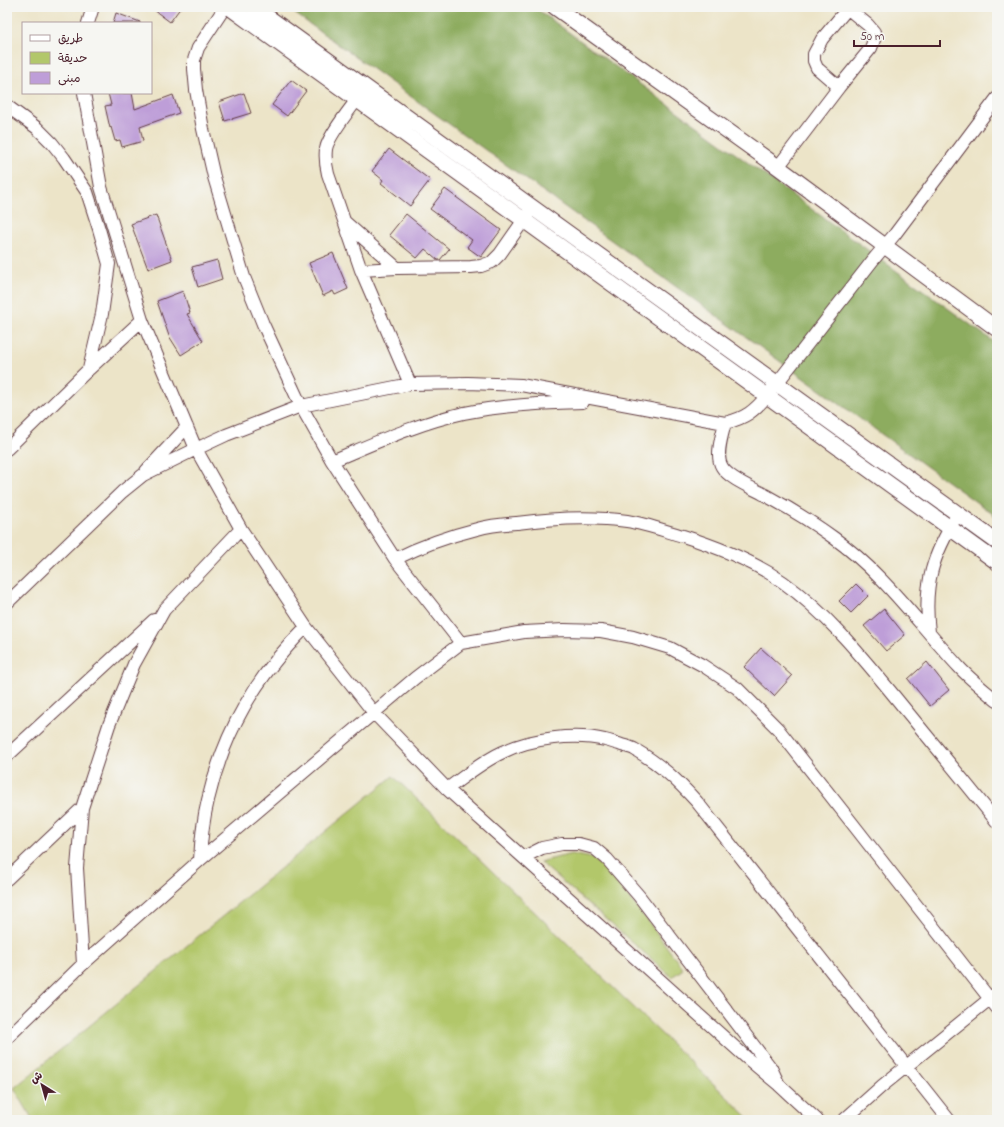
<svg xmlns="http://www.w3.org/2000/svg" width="1004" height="1127" font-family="'Indie Flower','Playpen Sans Arabic',sans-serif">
	<rect width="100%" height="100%" fill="#f6f6f2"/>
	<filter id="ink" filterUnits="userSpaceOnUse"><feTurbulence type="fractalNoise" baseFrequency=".025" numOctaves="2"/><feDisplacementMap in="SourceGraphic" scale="8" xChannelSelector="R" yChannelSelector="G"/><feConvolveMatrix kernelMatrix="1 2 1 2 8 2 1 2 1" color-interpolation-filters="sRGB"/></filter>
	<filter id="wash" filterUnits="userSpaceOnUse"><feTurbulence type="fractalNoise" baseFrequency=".012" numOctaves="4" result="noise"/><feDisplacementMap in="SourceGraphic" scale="16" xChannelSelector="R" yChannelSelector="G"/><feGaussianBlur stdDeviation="0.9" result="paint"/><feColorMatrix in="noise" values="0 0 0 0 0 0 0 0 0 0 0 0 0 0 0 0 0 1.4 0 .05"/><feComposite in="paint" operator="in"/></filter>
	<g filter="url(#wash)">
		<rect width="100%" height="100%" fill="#ece4c8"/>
		<path fill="#b2c76b" stroke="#7e734b" d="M393 776 751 1120H33L14 1088Z
			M571 854 592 858 611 875 648 921 683 969 672 977 540 862Z"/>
		<path fill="#8dac5f" stroke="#6c6645" d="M286 7H534L997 344V517Z"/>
		<g id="blocks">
			<path fill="#be9ed8" d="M150 7H181L170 22Z
				M116 13 140 22V23H113Z
				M291 80 306 91 287 116 272 105Z
				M108 93H132L135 109 173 95 179 113 140 127 143 141 122 147 120 140 115 141 111 127 110 128 105 106 111 105Z
				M244 93 251 113 225 121 219 102Z
				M389 149 430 180 410 206 381 183 383 180 372 171Z
				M445 189 501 230 481 257 467 247 472 240 430 209Z
				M406 214 449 249 440 260H438L425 249 417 258 389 235Z
				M156 215 172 260 148 269 131 224Z
				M333 253 348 289 335 295 333 291 323 296 309 263Z
				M217 260 222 279 198 287 192 267Z
				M183 291 190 313 187 314 203 341 181 355 169 336 157 301Z
				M856 584 868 596 851 613 839 601Z
				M884 609 905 635 886 651 864 626Z
				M761 648 792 676 774 696 744 667Z
				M927 662 949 690 930 706 908 679Z"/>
		</g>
	</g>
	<g filter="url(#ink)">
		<use href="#blocks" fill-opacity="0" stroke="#623d43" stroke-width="1"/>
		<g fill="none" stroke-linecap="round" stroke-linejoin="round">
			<defs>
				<path id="minor" d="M225 7 198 48 194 60V69L196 90 203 129 214 177 244 277 263 324 301 406 332 461 395 559 461 643
					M88 23 93 7
					M839 87 817 68 814 61V54L822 39 848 8
					M84 93 101 187 142 320 196 449 241 529 306 627 374 713 447 789 748 1059 779 1085
					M362 93C353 105 328 136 326 149 325 158 326 166 328 174L361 270 410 384
					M7 106 37 128 52 143 64 158 87 192 99 229 109 264 102 314 89 369
					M778 167 839 87 871 48 874 40V32L868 25 846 7
					M345 222 397 268
					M361 270 397 268 471 267 481 266 492 262 500 254 528 214
					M725 423C722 435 715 456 722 467 729 479 753 488 765 495 789 508 812 522 834 538 883 573 918 623 959 667 970 679 984 690 997 701
					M7 449 89 369 142 320
					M332 461C375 443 418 423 464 413 504 405 543 403 583 402
					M146 471 187 427
					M395 559C421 546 449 536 477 529 490 525 504 524 517 523 554 518 590 516 627 521 646 524 665 531 683 536 718 547 753 561 783 582 825 612 858 652 891 692 926 735 962 778 997 822
					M7 603 122 492 143 475 196 449 226 435 301 406 410 384 468 383 521 385 725 423C746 418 754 411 767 396L873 260 895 234 997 98
					M929 632C923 583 933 555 958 514
					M7 756 154 620
					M447 789C465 776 483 761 503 752 531 738 575 733 605 740 610 741 615 743 619 744 624 746 630 747 634 749 660 764 677 780 697 802L949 1120
					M524 857 542 848 562 844H579L594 848 607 859 639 896 771 1068 779 1085 817 1120
					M200 860C201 840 203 820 208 800 224 731 256 677 306 627
					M7 879 82 808
					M83 964 77 868 82 808 109 725 134 664 164 610 241 529
					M7 1038 83 964 200 860 415 678 461 643 524 632 564 630 601 631 633 637 670 648 702 665 737 688 778 729 852 823 997 1008
					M844 1120 882 1086 997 993"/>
				<path id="tertiary" d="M229 7 997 562
					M254 7 997 542
					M555 7 778 167 997 329"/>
			</defs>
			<use href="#minor" stroke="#623d43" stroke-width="14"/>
			<use href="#tertiary" stroke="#623d43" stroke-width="17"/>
			<use href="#minor" stroke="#fff" stroke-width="12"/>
			<use href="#tertiary" stroke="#fff" stroke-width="15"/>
		</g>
	</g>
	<rect width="1004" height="1127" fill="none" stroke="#f6f6f2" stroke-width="24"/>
	<rect x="22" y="22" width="130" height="72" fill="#f6f6f2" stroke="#b1a0a2"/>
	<rect x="30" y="35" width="20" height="6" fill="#ffffff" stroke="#b1a0a2"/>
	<text x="58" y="42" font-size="12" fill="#4a1f2b">طريق</text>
	<rect x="30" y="52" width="20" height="12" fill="#b2c76b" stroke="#b1a0a2"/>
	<text x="58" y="62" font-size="12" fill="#4a1f2b">حديقة</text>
	<rect x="30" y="72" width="20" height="12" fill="#be9ed8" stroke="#b1a0a2"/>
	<text x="58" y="82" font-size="12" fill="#4a1f2b">مبنى</text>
	<g transform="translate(42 1085) rotate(323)" stroke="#f6f6f2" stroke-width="3" paint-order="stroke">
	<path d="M0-3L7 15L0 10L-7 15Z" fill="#4a1f2b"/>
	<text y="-6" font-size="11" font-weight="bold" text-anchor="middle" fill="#4a1f2b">ش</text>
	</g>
	<path d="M854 40v6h86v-6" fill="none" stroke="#4a1f2b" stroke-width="2"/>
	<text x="860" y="40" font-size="12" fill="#4a1f2b" stroke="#f6f6f2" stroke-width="3" paint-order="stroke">50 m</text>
</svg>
